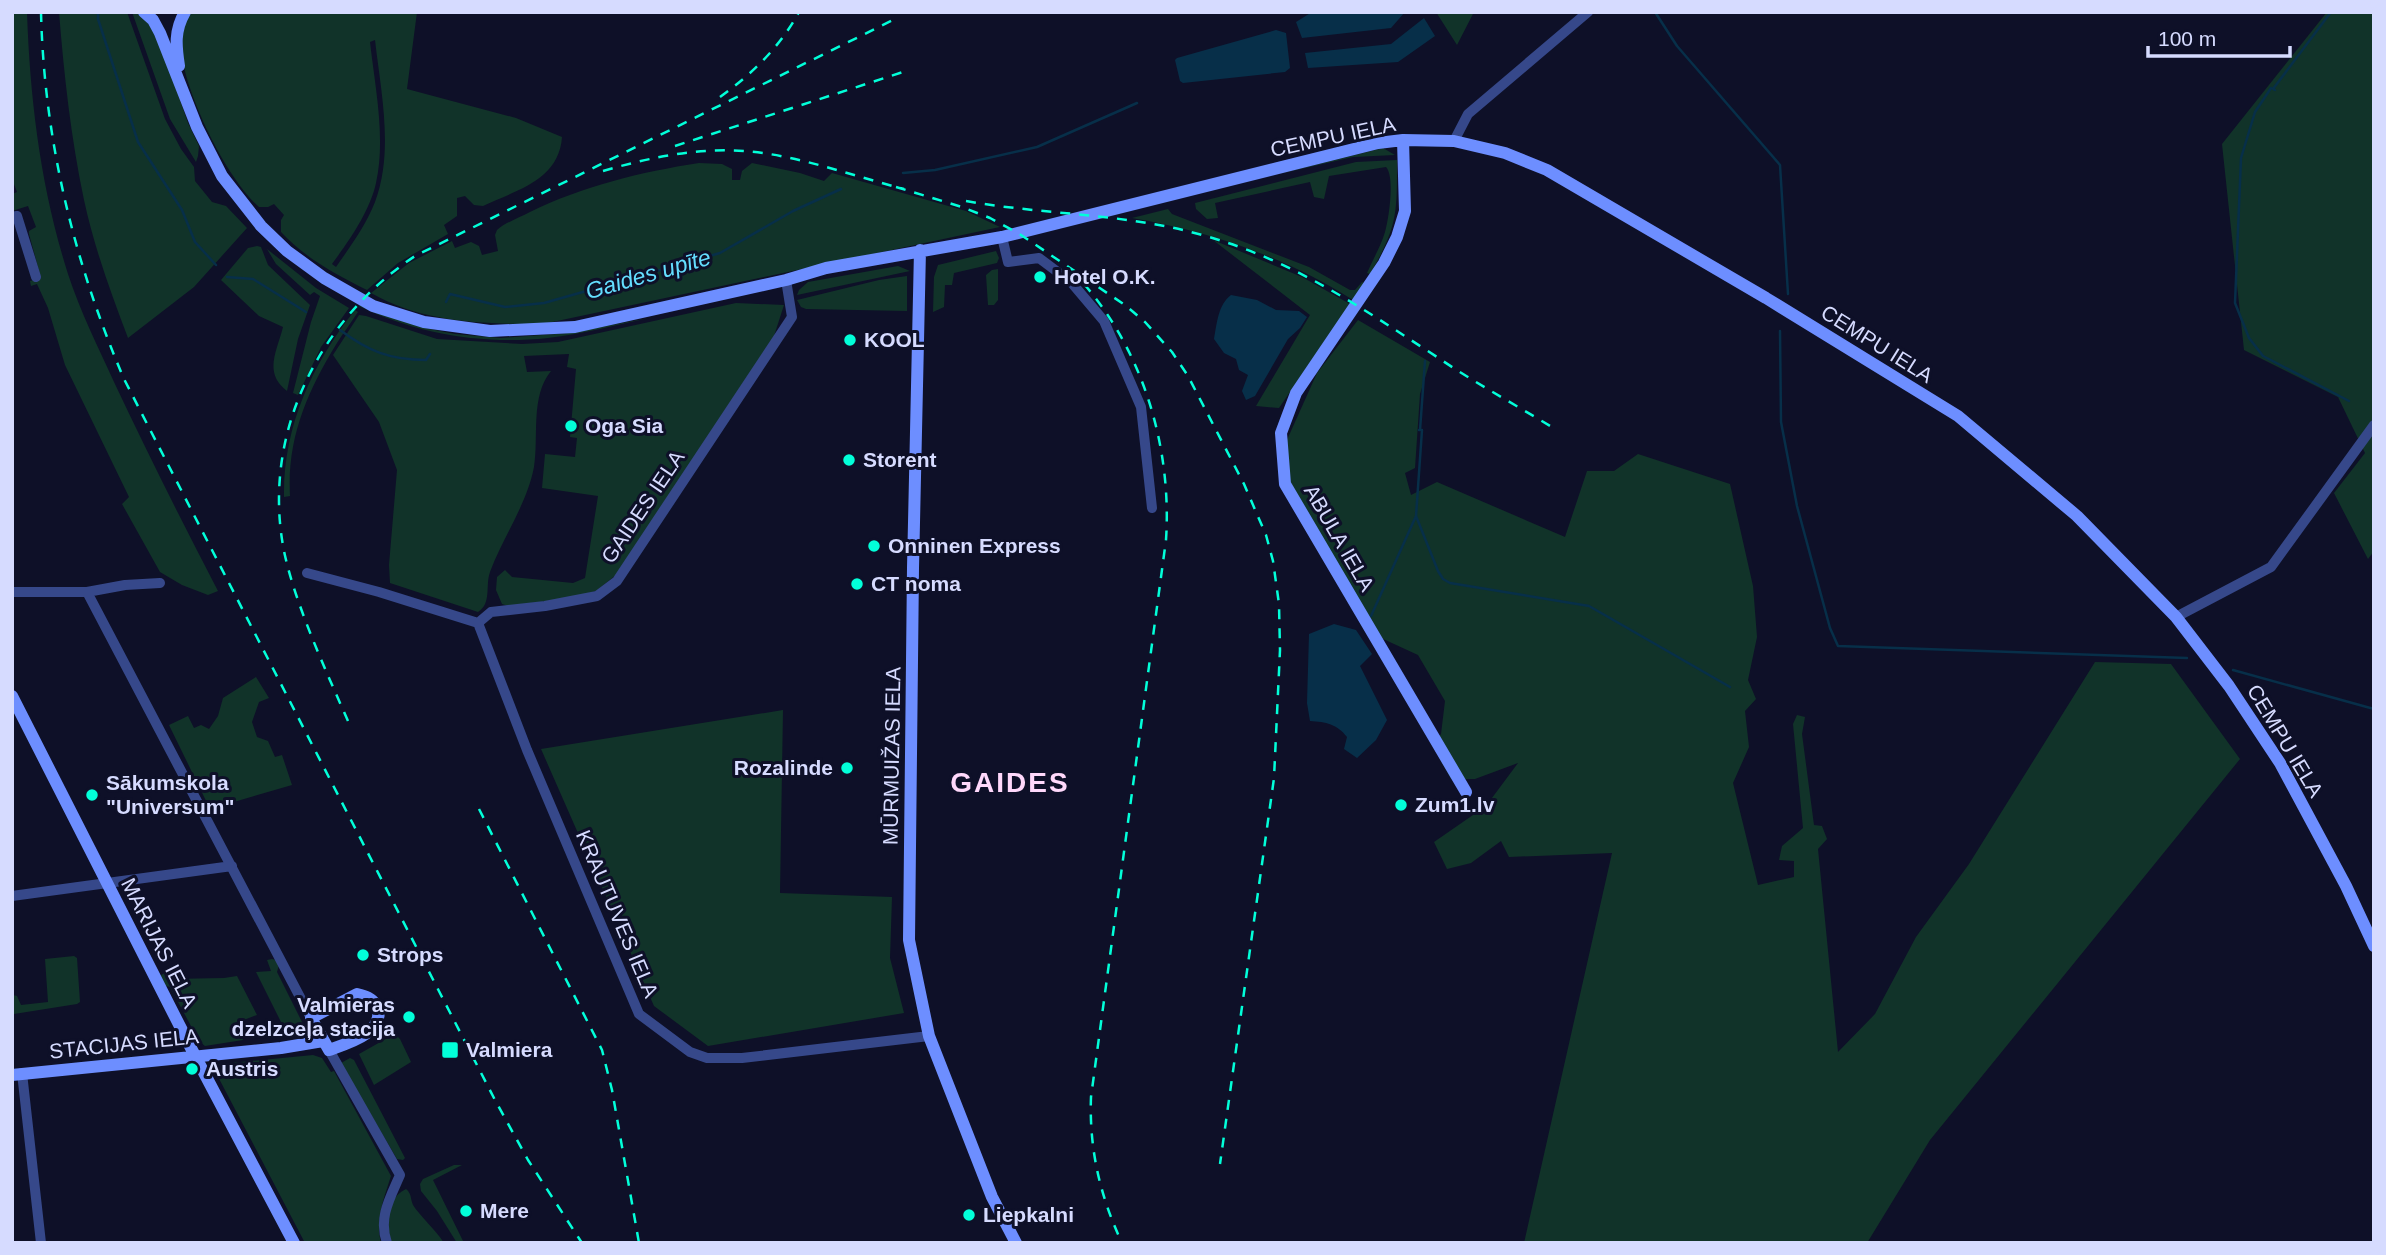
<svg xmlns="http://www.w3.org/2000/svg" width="2386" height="1255" font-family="Helvetica,sans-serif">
	<rect width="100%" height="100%" fill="#0e1028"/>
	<path fill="#113329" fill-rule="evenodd" d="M12 12H27C30 101 41 189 68 274 80 311 98 347 114 382 147 452 182 522 218 591L208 595 182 585 160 572 122 504 129 497 65 365 48 308 37 284 31 286 30 281 41 278 29 234V231L36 227 28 206 12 211V194L17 192 12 179Z
		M59 12H127L165 119 181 149 194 167 195 181 212 202 226 206 247 228 194 287 128 338C111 293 94 247 84 200 71 138 64 75 59 12Z
		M132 12H138L151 26 160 43 188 123 199 146 198 156 196 162 170 119Z
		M192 12H417L407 89 516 118 562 137C559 180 517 190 483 206L474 205 465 196 457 198V216L444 225 448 234 398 263 367 290C335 274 305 258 281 232V220L284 215 274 204 268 207H259C225 177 182 88 180 42 179 32 186 20 192 12ZM375 40C381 93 394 151 375 202 366 225 350 247 336 267L332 264C349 241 370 211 376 183 386 138 375 87 370 42Z
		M1436 12H1474L1457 45Z
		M2327 12H2374V551L2368 559 2334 493 2365 453 2338 397 2244 350 2222 144Z
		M1383 148 1395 155 1353 157 1275 175Z
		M1397 160C1397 213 1398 226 1370 274L1367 273C1373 259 1381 246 1385 232 1389 218 1395 176 1386 167L1329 176 1324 199 1314 197 1310 182 1215 203 1218 218 1207 219 1196 209 1195 203 1356 162Z
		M699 163 722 164 732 169V180H740L742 171 752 163 800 173 824 181 832 173 966 211 1000 227 543 324C484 324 423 323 371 293L409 263 452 241 455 248 471 242 479 246 482 255 498 251 495 235 497 230C506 222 519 218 530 212 583 186 641 172 699 163Z
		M1168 209 1172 214 1309 267 1350 290H1355L1362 282 1364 283 1353 300C1285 257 1212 232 1132 218Z
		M1213 240 1302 277 1350 304 1279 408 1256 406 1310 315Z
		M257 246 261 247 268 265 310 305 298 339 287 391C263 373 277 351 283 327L259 316 221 280 248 248Z
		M267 249 316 288 349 308 321 347 298 395 293 393 311 322 320 296 314 292 310 295 276 264Z
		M996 251 999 258 997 263 954 273 952 285H945L944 307 933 312 934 277 938 265Z
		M898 266 910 271 797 295 799 290 808 282Z
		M998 269V300L994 305H988L986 275 992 270Z
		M907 276V311L806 309 801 307 797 300 879 280Z
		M736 303 784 305 774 336 616 575 596 591 571 598 508 606 502 604 496 590 497 577 505 570 512 577 573 583 585 578 598 496 542 488 545 454 575 457 577 438 570 437 576 369 567 367 569 354 524 356 527 372 551 371C530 397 539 436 534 467 527 504 503 537 490 572 485 586 492 603 478 612L472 610 390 583 389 565 397 470 379 422 333 355 359 315 366 316 437 339 522 344 558 342Z
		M360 304 425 328 455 334 501 338 569 333 649 318C616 325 582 334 548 338 484 345 416 334 359 306Z
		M355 310 358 312C351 323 343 333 337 343 307 392 287 438 290 496L284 497C283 427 312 364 355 310Z
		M1358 320 1430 362 1420 394 1415 468 1405 473 1411 495 1437 482 1565 537 1587 471H1614L1638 454 1730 484 1753 586 1757 637 1748 680 1756 699 1745 711 1749 747 1733 783 1758 885 1794 877V861L1779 860 1782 846 1803 828 1793 724 1797 715 1805 717 1802 734 1814 825 1822 826 1827 839 1818 849 1838 1052 1875 1014 1916 937 1969 864 2095 662 2171 664 2240 759 1930 1140 1867 1243H1524L1612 853 1509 857 1501 841 1471 863 1447 869 1434 842 1486 806 1518 763 1475 779H1451L1432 745 1441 734 1445 701 1418 655 1381 638 1289 484 1282 451 1317 373Z
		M256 677 269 698 259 702 252 722 257 737 268 741 275 757 282 755 292 785 210 809 169 725 188 716 194 728 201 725 209 729 218 716 223 698Z
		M783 710 780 893 892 897 890 958 904 1013 708 1046 654 1006 541 749Z
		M74 956 77 958 80 1002 77 1004 14 1014 13 995 17 996 21 1005 48 1002 45 959Z
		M272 959 276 960 279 965 277 972 303 1024 304 1027 298 1034 288 1036 256 972 271 971 267 960Z
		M167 971 171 979 224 978 237 976 257 1015 238 1022 243 1040 205 1046 199 1041 170 987 163 985 160 976Z
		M391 1036H397L400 1039 411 1062 374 1085 359 1054Z
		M313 1055 322 1058 331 1072 334 1071 391 1176C384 1198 375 1220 381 1243H305L215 1071 219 1064Z
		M350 1058 354 1060 405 1158 403 1160 397 1159 343 1067 341 1063Z
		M454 1165H462L433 1180 464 1243H457L437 1211 421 1191 420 1184 423 1179Z
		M406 1189C412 1194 410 1198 413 1205 419 1215 436 1230 444 1243H392C385 1225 387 1197 406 1189Z"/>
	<path fill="#072f49" d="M1312 12H1405L1391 28 1302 38 1296 22Z
		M1424 18 1435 36 1398 62 1308 68 1305 53 1391 44Z
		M1276 30 1286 33 1290 68 1285 72 1183 83 1180 81 1175 60 1177 58Z
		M1231 295 1257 300 1276 310 1299 311 1307 317 1300 328 1288 339 1255 396 1246 400 1242 391 1248 375 1239 370 1236 359 1224 353 1214 339C1217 323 1218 305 1231 295Z
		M1334 624 1356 630 1372 654 1360 666 1387 720 1376 740 1357 758 1344 749 1347 737C1337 724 1326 722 1310 721L1307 703 1309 634Z"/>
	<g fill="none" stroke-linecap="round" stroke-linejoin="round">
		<path stroke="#072f49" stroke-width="2.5" d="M98 12V19L138 142 182 210 195 242 216 265
			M1655 12 1677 46 1780 165 1788 294
			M2271 88 2255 112 2241 158 2235 303 2249 338 2263 356 2349 401
			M2275 90 2273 89 2331 12
			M903 173 935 170 1037 147 1137 103
			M227 277 253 279 306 312
			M446 302 450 294 505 307 544 303 720 253 793 211 841 189
			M340 330C368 351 390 360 426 360L430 354
			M1780 331 1781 422 1797 506 1830 628 1838 646 2187 658
			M1419 430H1420L1425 361
			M1416 516 1422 430
			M1371 616 1416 516 1438 571 1443 579 1450 583 1589 606 1730 687
			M2233 670 2374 709"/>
		<path stroke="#36488a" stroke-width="10" d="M1454 141 1468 114 1588 12
			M12 217 17 216 36 277
			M1002 237 1008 262 1039 258 1071 282 1104 321 1141 407 1152 508
			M307 573 379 592 478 623
			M12 592H87L125 585 160 583
			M87 592 311 1018
			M2176 617 2271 567 2374 425
			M478 623 527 750 639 1014 690 1052 707 1058H742L929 1036
			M478 623 491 612 545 606 597 596 617 581 792 317 786 280
			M12 896 232 866
			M329 1050 400 1175C390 1198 378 1218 387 1243
			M22 1073 41 1243"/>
		<path stroke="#6d8eff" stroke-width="12" d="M144 12 153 20 160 33 197 127 222 176 261 226 287 251 324 278 373 306 424 322 490 331 575 327 786 280 826 268 1002 237 1378 143 1403 140 1454 141 1505 153 1547 170 1766 298 1958 416 2077 516 2176 617 2229 686 2280 763 2346 886 2374 946
			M179 66C176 46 174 31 185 12
			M1403 140 1405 211 1397 237 1384 263 1296 393 1281 433 1285 484 1466 792
			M920 250 913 568 909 940 929 1036 992 1197 1016 1243
			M12 696 192 1050 294 1243
			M357 994C365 996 372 998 376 1005 389 1032 346 1044 329 1050L311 1018Z
			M12 1075 281 1048 323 1041"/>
		<path stroke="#02ffd9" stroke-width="2.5" stroke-dasharray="10 9" stroke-linecap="butt" d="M41 12C44 140 74 262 124 379L495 1100 528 1160 582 1243
			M720 97C752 74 780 47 799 12
			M675 146 903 72
			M603 171C655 156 708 145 763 153 811 160 857 177 904 189
			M896 187 962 207 990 218 1018 233 1125 305 1145 322 1172 352 1188 376 1244 484 1266 535 1273 561 1279 604 1280 650 1274 778 1220 1164
			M966 201C1044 215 1125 213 1202 235 1293 260 1360 307 1437 357 1475 383 1516 405 1555 429
			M1084 284C1144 353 1172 449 1166 540L1091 1097C1089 1149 1100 1196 1122 1243
			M348 721C326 671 295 604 284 551 261 434 319 320 415 256L897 18
			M479 809 602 1050 612 1090 639 1243"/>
	</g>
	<g fill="#02ffd9" stroke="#0e1028" stroke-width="2.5">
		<circle cx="1040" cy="277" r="7"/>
		<circle cx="850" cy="340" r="7"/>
		<circle cx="571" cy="426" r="7"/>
		<circle cx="849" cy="460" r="7"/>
		<circle cx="874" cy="546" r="7"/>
		<circle cx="857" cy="584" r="7"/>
		<circle cx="847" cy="768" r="7"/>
		<circle cx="92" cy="795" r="7"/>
		<circle cx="1401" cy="805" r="7"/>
		<circle cx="363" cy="955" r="7"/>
		<circle cx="409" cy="1017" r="7"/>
		<rect x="441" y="1041" width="18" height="18" rx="3.5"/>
		<circle cx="192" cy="1069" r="7"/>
		<circle cx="466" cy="1211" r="7"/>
		<circle cx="969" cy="1215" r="7"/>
	</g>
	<g text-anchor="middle" stroke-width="6" stroke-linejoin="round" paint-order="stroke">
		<g font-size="21" fill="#d6dbff" stroke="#0e1028">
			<text transform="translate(1333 137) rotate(-12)" y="7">CEMPU IELA</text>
			<text transform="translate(1877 344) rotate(32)" y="7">CEMPU IELA</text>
			<text transform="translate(643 507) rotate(-56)" y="7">GAIDES IELA</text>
			<text transform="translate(1339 538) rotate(60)" y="7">ABULA IELA</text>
			<text transform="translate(2285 741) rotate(59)" y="7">CEMPU IELA</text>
			<text transform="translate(892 756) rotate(-89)" y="7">MŪRMUIŽAS IELA</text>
			<text transform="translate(617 914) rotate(67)" y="7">KRAUTUVES IELA</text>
			<text transform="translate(159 943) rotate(63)" y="7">MARIJAS IELA</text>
			<text transform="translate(124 1044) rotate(-6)" y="7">STACIJAS IELA</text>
		</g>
		<g font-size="21" font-weight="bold" fill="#d6dbff" stroke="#0e1028" text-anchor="start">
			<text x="1054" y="284">Hotel O.K.</text>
			<text x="864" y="347">KOOL</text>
			<text x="585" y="433">Oga Sia</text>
			<text x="863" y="467">Storent</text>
			<text x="888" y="553">Onninen Express</text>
			<text x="871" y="591">CT noma</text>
			<text x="833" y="775" text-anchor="end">Rozalinde</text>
			<text x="106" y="790">Sākumskola<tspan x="106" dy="24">"Universum"</tspan></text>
			<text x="1415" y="812">Zum1.lv</text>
			<text x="377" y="962">Strops</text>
			<text x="395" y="1012" text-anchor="end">Valmieras<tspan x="395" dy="24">dzelzceļa stacija</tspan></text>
			<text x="466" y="1057">Valmiera</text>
			<text x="206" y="1076">Austris</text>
			<text x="480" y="1218">Mere</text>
			<text x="983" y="1222">Liepkalni</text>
		</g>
		<g font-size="23" font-style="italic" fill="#64deff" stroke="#0e1028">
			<text transform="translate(648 274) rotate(-16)" y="8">Gaides upīte</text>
		</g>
		<g font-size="28" font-weight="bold" letter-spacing="2" fill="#ffd8fb" stroke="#0e1028">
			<text x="1010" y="792">GAIDES</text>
		</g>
	</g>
	<rect width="2386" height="1255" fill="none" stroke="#d6dbff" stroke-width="28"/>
	<path d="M2148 46v10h142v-10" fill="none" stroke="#d6dbff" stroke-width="3.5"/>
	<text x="2158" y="46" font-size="21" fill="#d6dbff" stroke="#0e1028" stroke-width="5" paint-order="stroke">100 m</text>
</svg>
